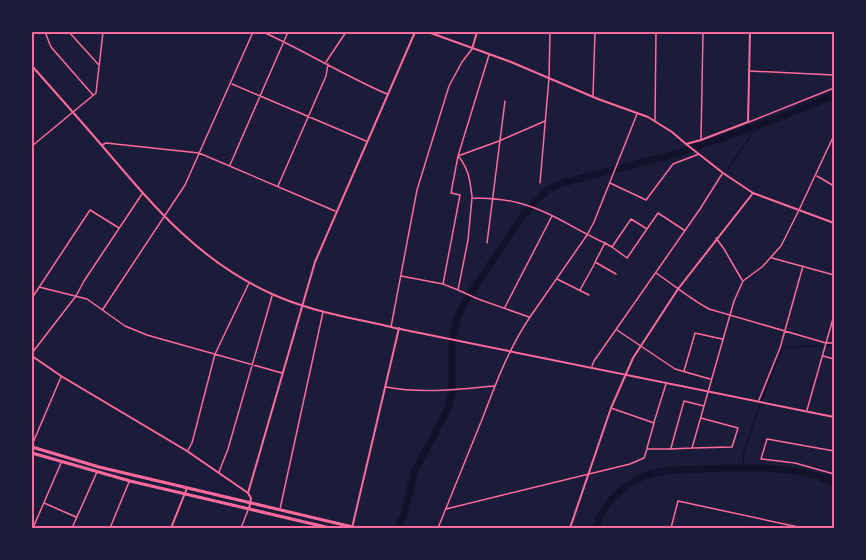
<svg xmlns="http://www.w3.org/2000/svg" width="866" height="560" font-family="Karla,sans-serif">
	<rect width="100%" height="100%" fill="#1b1b3a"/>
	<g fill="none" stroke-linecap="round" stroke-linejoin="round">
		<path stroke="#12122b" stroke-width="1.5" d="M728 169 758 125
			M744 467 743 455 759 407 783 347 834 345"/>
		<path stroke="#12122b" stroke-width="7" d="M398 528 404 514 414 473 447 410 452 393V345L454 332 458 316 466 300 522 217 537 200 549 189 563 183 678 153 779 118 834 95
			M596 528C602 507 616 491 636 480 656 469 680 470 703 469 747 467 794 465 834 482"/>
		<path stroke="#ff6b9d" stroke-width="1.5" d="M45 32 51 47 93 95
			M69 32 98 64
			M263 32C305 51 345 76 387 94
			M551 32 594 33
			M326 62 346 32
			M749 71 834 75
			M232 84 366 141
			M593 96 595 32
			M655 120 656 32
			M749 122 834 88
			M701 139 703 32
			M102 145 106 143 199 153 335 211
			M32 146 96 93 103 32
			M230 165 288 32
			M817 176 834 186
			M540 183 549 78 550 32
			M610 183 646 200 673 164 699 154
			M278 186 326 76 328 64
			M472 197C470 180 469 169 458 156L499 141 545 121
			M647 229 631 219 612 247 627 258 658 213 684 230
			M716 238 724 249 742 280
			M487 243 505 101
			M612 247 605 243 595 262 616 274
			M772 258 834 275
			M656 273C674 285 690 299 709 309L826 343H834
			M401 276 443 284 458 290
			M557 279 589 295
			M443 284 460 195 451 193 458 156 489 55
			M39 287 87 299 125 326 147 335 282 373
			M580 290 595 263
			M32 298 90 210 119 228
			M505 307 552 216
			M103 309 185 185 253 32
			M529 317 478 299 458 290 468 240 472 198C487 198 505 199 519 203 550 211 576 230 605 243
			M391 327 417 190 449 86 462 62 472 49
			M617 330 675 369 710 379
			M32 353 76 296 84 281 142 194
			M823 356 834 359
			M592 366 594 361 700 209 722 174
			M684 371 695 333 722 339
			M386 387C423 394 458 389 494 386
			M759 400 780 348 803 266
			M611 408 654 423 647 448
			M807 410 834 315
			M654 422 666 384
			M32 445 61 377
			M671 448 684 401 704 406
			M692 448 732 447 738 428 701 418
			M188 450 192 443 215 354 249 283
			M834 451 767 439 761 459 795 463 834 474
			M219 472 228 449 272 296
			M44 503 76 517
			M280 509 323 312
			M446 509 630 464 644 458 647 449H670L692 448 734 301 743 281 762 267 781 246 799 210 834 135
			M33 528 61 463
			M72 528 97 472
			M110 528 129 482
			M241 528 248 510
			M438 528C453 491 468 454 483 417 496 383 509 348 530 317L587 235 594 222 637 114
			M671 528 678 501 803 528"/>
		<path stroke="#ff6b9d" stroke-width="2" d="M472 49 477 32
			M32 66C56 93 80 120 104 148 155 208 199 261 272 294 311 312 354 318 395 328L834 417
			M248 493 315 262 415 32
			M171 528 187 488
			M352 528 399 328"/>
		<path stroke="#ff6b9d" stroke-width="2" d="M428 32 511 62 598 99 648 117 672 132 686 144
			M753 193 834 223
			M32 356 61 376 187 451 248 493 251 498 249 509"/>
		<path stroke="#ff6b9d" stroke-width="2" d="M686 144 701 140 748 122 750 32
			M570 528 611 408 633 358 678 289 753 193 723 173 686 144"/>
		<path stroke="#ff6b9d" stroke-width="3" d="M32 447 99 467 357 528
			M32 453 130 481 330 528"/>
	</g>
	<rect width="866" height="560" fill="none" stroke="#1b1b3a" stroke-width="66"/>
	<rect x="33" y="33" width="800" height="494" fill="none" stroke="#ff6b9d" stroke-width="2"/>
</svg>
